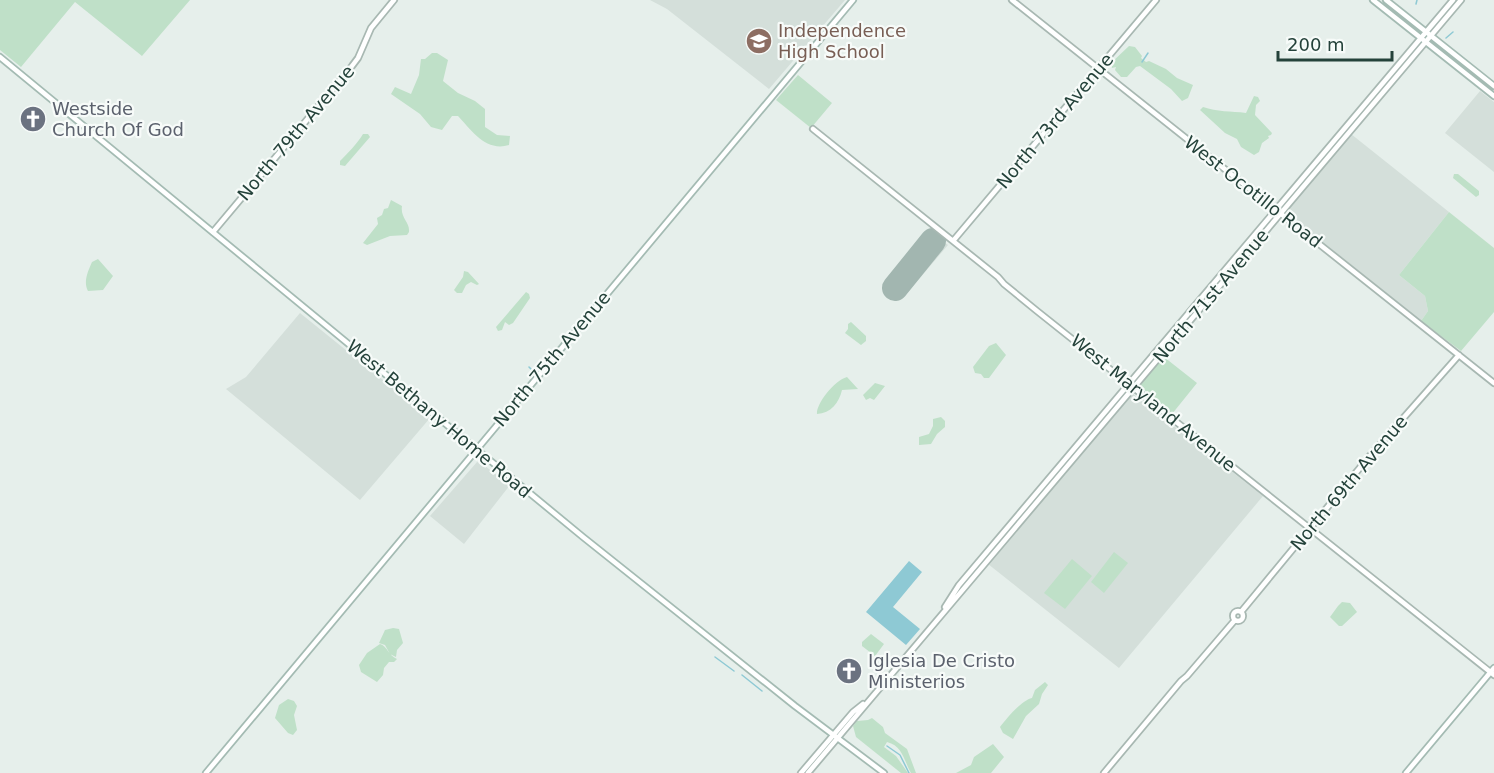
<svg xmlns="http://www.w3.org/2000/svg" width="1494" height="773" font-family="'DejaVu Sans',sans-serif">
	<rect width="100%" height="100%" fill="#e6efeb"/>
	<path fill="#d4dfda" d="M650 0H845L769 89 667 9Z
		M1480 91 1494 102V172L1445 133Z
		M1351 134 1449 212 1399 275 1425 296 1428 311 1421 321 1287 213V209Z
		M933 233 948 245 902 299 887 287Z
		M300 313 430 418 360 500 226 389 246 377Z
		M1133 394 1263 496 1119 668 988 564Z
		M477 462 481 463 510 485 464 544 430 516Z"/>
	<path fill="#bfe0c8" d="M0 0H190L142 56 75 2 21 67 0 50Z
		M1129 46 1135 47 1142 56 1141 58 1146 62 1149 61 1166 69 1177 78 1193 85 1188 98 1182 101 1171 89 1140 66 1136 67 1127 77H1121L1115 70 1116 67 1112 68 1111 63Z
		M432 53H437L448 60 443 81 458 93 475 101 485 109V127L497 135 510 136 509 145C486 152 472 131 458 116H452L442 130 431 127 420 114 391 94 395 87 411 94 419 75 421 59H425Z
		M798 75 832 103 811 128 776 100Z
		M1254 96 1258 97 1260 101 1256 105 1255 115 1272 133 1271 135 1268 136 1269 138 1262 143 1259 152 1254 155 1241 147 1237 139 1225 133 1200 110 1203 107C1217 112 1231 111 1246 113Z
		M363 134H368L370 137 345 166 340 165V161C348 153 357 144 363 134Z
		M1454 174H1458L1479 191V195L1476 197 1453 178Z
		M391 200 402 206C400 218 410 222 409 232L407 235 390 236 367 245 363 243 378 224 377 218 382 215 384 209 388 208Z
		M1449 212 1494 248V312L1461 351 1421 321 1428 311 1425 296 1399 275Z
		M98 259 113 276 103 290 88 291C83 282 88 271 92 262Z
		M464 271 468 272 479 284 477 285 471 282 466 285 462 293H457L454 290 463 277Z
		M526 292 529 294 530 298 513 323 509 325 505 322 502 330 498 331 496 327Z
		M851 322 866 336V341L861 345 845 333 848 329V324Z
		M996 343 1006 355 989 378H984L981 374 975 373 973 367 989 346Z
		M1164 357 1197 383 1172 414 1140 386 1141 383Z
		M847 377 858 389 842 390C839 403 831 413 817 414 816 405 833 381 847 377Z
		M875 383 885 386 874 400 870 398 866 400 863 395Z
		M941 417 945 421V427L937 434 931 444 919 445V437L929 434 933 426V419Z
		M1114 552 1128 563 1104 593 1091 582Z
		M1072 559 1092 576 1065 609 1044 593Z
		M1342 602 1350 603 1357 612 1342 626H1339L1330 617 1338 606Z
		M393 628 399 629 403 643 397 650 396 657 390 654 385 645 379 643 385 630Z
		M871 634 884 644 875 656 862 646V642Z
		M380 644C387 646 389 656 397 659L394 662H389L384 668 383 675 377 682 361 672 359 665 367 653Z
		M1045 682 1048 685 1042 694 1039 704 1026 716 1013 739 1003 733 1000 727C1007 718 1022 700 1032 698L1035 690Z
		M288 699 294 701 297 706 294 715 297 730 293 735 288 733 275 718 279 705Z
		M872 718 883 727 885 733 907 749 916 773H911C904 761 903 746 887 742L884 747 896 756 908 773H901L856 737 853 726 857 721 868 720Z
		M993 744 1004 757 991 773H956L971 765 974 757Z"/>
	<path fill="#8ec9d4" d="M909 561 922 572 893 607 920 629 906 645 866 612Z"/>
	<g fill="none" stroke-linecap="round" stroke-linejoin="round">
		<path stroke="#8ec9d4" stroke-width="1.5" d="M1416 4 1417 0
			M1446 38 1453 32
			M1142 62 1148 53
			M529 367 532 370
			M715 657 734 671
			M742 675 762 691
			M887 746 900 755 909 773"/>
		<path stroke="#a2b6b0" stroke-width="26" d="M895 288 933 241"/>
		<defs>
			<path id="tertiary" d="M1012 0 1494 383
				M813 129 998 277 1004 284 1037 311 1494 675
				M213 232 352 66 358 58 371 28 394 0
				M953 241 1156 0
				M945 607 959 585 1453 0
				M1233 616a5 5 0 1 1 10 0a5 5 0 1 1-10 0Z
				M1241 612 1368 458 1459 355
				M801 773 853 712 863 704
				M808 773 1461 0
				M1104 773 1181 681 1187 676 1235 620"/>
			<path id="secondary" d="M1373 0 1494 96
				M1386 0 1494 86
				M0 57 583 537 795 706 884 773
				M206 773 853 0
				M1406 773 1494 668"/>
		</defs>
		<use href="#tertiary" stroke="#a8b8b2" stroke-width="8"/>
		<use href="#secondary" stroke="#a4bbb3" stroke-width="8"/>
		<use href="#tertiary" stroke="#fff" stroke-width="4.5"/>
		<use href="#secondary" stroke="#fff" stroke-width="4.5"/>
	</g>
	<defs>
		<symbol id="school-disc" viewBox="-11 -11 22 22"><circle r="9.5" fill="#8d6e63" stroke="#f7fbf9"/><path d="M0-5L7-2L0 1L-7-2ZM-4 1L0 2.5L4 1V4Q0 6-4 4Z" fill="#fff"/></symbol>
		<symbol id="church-disc" viewBox="-11 -11 22 22"><circle r="9.5" fill="#6b7280" stroke="#f7fbf9"/><path d="M-1.2-6h2.4v3.5h3.3v2.4h-3.3V6h-2.4V-.1h-3.3v-2.4h3.3Z" fill="#fff"/></symbol>
	</defs>
	<g fill-rule="evenodd">
		<use href="#school-disc" x="744" y="26" width="30" height="30"/>
		<use href="#church-disc" x="18" y="104" width="30" height="30"/>
		<use href="#church-disc" x="834" y="656" width="30" height="30"/>
	</g>
	<g text-anchor="middle" stroke-width="4.5" stroke-linejoin="round" paint-order="stroke">
		<g font-size="18" fill="#785e54" stroke="#f7fbf9" text-anchor="start">
			<text x="778" y="37">Independence<tspan x="778" dy="21">High School</tspan></text>
		</g>
		<g font-size="18" fill="#5b616d" stroke="#f7fbf9" text-anchor="start">
			<text x="52" y="115">Westside<tspan x="52" dy="21">Church Of God</tspan></text>
			<text x="868" y="667">Iglesia De Cristo<tspan x="868" dy="21">Ministerios</tspan></text>
		</g>
		<g font-size="18" fill="#24423a" stroke="#f7fbf9">
			<text transform="translate(1055 121) rotate(-50)" y="6">North 73rd Avenue</text>
			<text transform="translate(296 133) rotate(-50)" y="6">North 79th Avenue</text>
			<text transform="translate(1253 192) rotate(38)" y="6">West Ocotillo Road</text>
			<text transform="translate(1211 296) rotate(-50)" y="6">North 71st Avenue</text>
			<text transform="translate(552 359) rotate(-50)" y="6">North 75th Avenue</text>
			<text transform="translate(1153 403) rotate(39)" y="6">West Maryland Avenue</text>
			<text transform="translate(439 419) rotate(40)" y="6">West Bethany Home Road</text>
			<text transform="translate(1349 483) rotate(-50)" y="6">North 69th Avenue</text>
		</g>
	</g>
	<path d="M1278 51v9h114v-9" fill="none" stroke="#24423a" stroke-width="3"/>
	<text x="1287" y="51" font-size="18" fill="#24423a" stroke="#f7fbf9" stroke-width="4.5" paint-order="stroke">200 m</text>
</svg>
